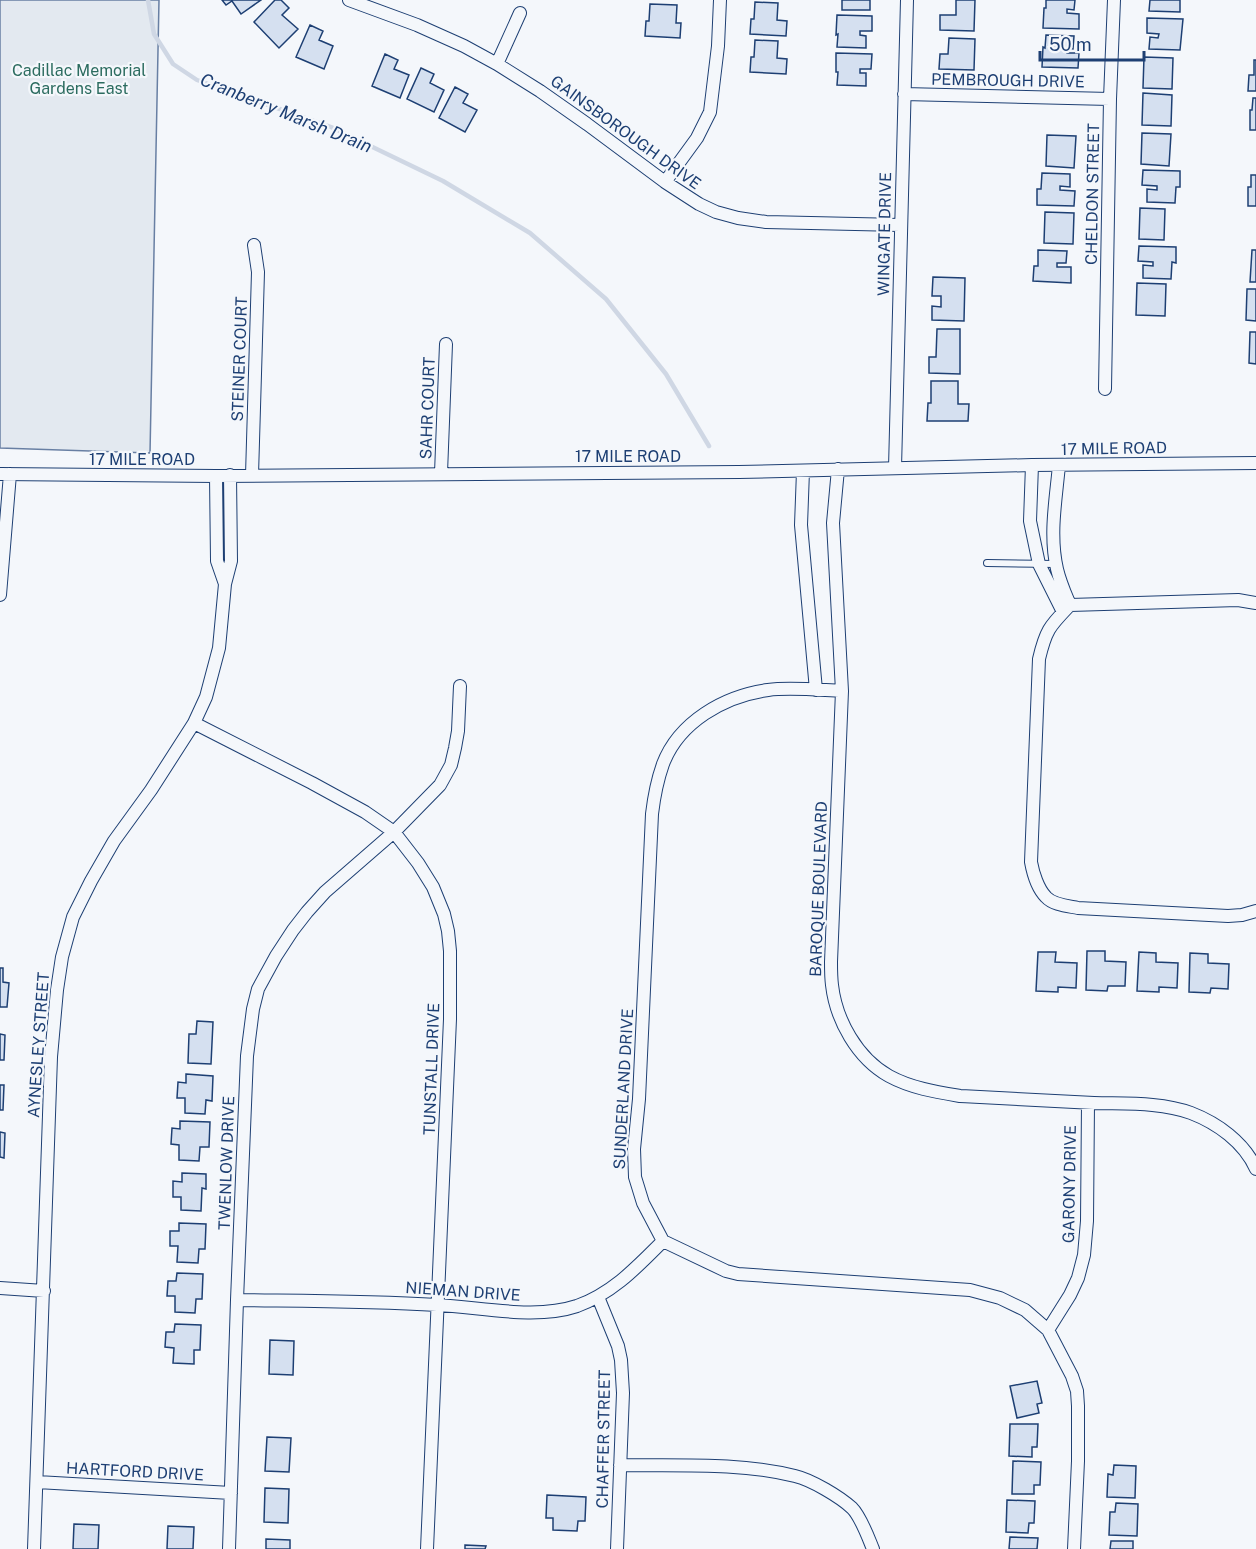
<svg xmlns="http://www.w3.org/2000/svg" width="1256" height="1549" font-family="'Public Sans',sans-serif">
	<rect width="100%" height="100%" fill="#f4f7fb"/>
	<path fill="#e3e9f0" stroke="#687fa3" stroke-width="1.5" d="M0 0H159L150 453 0 448Z"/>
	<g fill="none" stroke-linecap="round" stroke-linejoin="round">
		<path stroke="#cfd7e4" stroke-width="4.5" d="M148 0 154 34 173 64 197 80 331 127 443 181 530 233 606 299 666 374 709 446"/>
	</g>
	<path fill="#d5e0f0" stroke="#1d3f73" stroke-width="1.5" d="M222 0H261L241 14 232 1 226 5Z
		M275 0H281L289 8 282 15 298 29 279 48 254 22Z
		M842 0H870V10H842Z
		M956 0H975L974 31 940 30V15H956Z
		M1046 0H1075L1074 10 1067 9V13L1079 14V29L1043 28 1044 8H1046Z
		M1150 0H1180V12L1149 11Z
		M755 2 778 3 777 20 787 21 786 36 750 34 751 19H754Z
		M650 4 677 5 676 23H681L680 38 645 36 646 21H649Z
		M837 15 872 16V31H860V35L866 36V48L837 47 838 34 836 35Z
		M1147 18 1183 19 1180 50 1149 49 1150 37 1158 38 1159 34 1147 33Z
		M310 25 323 31 319 40 333 46 324 69 296 57Z
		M1046 35 1074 36 1073 49 1067 48V53H1079L1078 68 1042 67 1043 47 1045 48Z
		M949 38 975 39 974 70 939 69 940 54H948Z
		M755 40 778 41 777 58 787 59 786 74 750 72 751 57H754Z
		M836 53 872 54 871 69H860V73H866V86L837 85 838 72H836Z
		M385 54 398 60 394 69 409 75 400 98 372 86Z
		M1144 57 1173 58 1172 89 1143 88Z
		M1254 60H1256V91H1248L1249 75H1254Z
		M421 68 434 74 430 83 444 90 434 112 407 99Z
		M455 87 468 94 463 103 477 110 465 132 439 118Z
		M1143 93 1172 95 1171 126 1142 125Z
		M1253 98H1256V130H1250V110H1252Z
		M1142 133 1171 134 1169 166 1141 164Z
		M1047 135 1076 136 1074 168 1046 166Z
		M1143 170 1180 171V187H1176L1175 203 1147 202V189L1157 190V186L1142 185Z
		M1042 173 1070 174V187L1060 186V190L1075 191 1074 206 1037 205V189H1041Z
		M1251 175H1256V206H1248V187H1251Z
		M1140 208 1165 209 1164 240 1139 239Z
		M1045 212 1074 213 1073 244 1044 243Z
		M1139 246 1176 247V263L1172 262 1171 279 1143 278V265L1153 266V262L1138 261Z
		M1038 250 1067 251 1066 263H1057V267H1071V283L1033 281 1034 266H1038Z
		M1252 250H1256V282H1250Z
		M933 277 965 278 964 321 932 320V306L941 307V296H932Z
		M1137 283 1166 284 1165 316 1136 315Z
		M1247 289H1256V321L1246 320Z
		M937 329H960V374L929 373V357H936Z
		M1250 332H1256V364L1249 363Z
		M931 381H958V404H969L968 421H927L928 403H931Z
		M1087 951H1105V961L1126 962 1125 986H1108L1107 991 1086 990Z
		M1038 952H1056L1055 962 1077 963 1076 988 1058 987V992L1036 991Z
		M1139 952 1156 953V962L1178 963 1177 988 1159 987V992L1137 991Z
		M1190 953 1208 954V963L1229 964 1228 989 1211 988 1210 993 1189 992Z
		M0 968H3V982L9 983 7 1007H0Z
		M197 1021 213 1022 211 1064 188 1063 189 1034H196Z
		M0 1034 5 1035 4 1060H0Z
		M186 1074 213 1076 212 1101 206 1100 205 1114 185 1113V1098H177L178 1082 186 1083Z
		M0 1085H4L3 1110H0Z
		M180 1121 210 1122 209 1147H200L199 1161 179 1160V1145L171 1144 172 1128 180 1129Z
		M0 1132 5 1133 4 1158 0 1157Z
		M182 1173 206 1174V1189L202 1188 201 1211 181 1210V1197H173V1181L182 1182Z
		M179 1223 206 1224 205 1249H199L198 1263 177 1262 178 1246H170V1231H179Z
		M177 1273 203 1274 202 1299H196L195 1313 175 1312V1296H167L168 1281H176Z
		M175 1324 201 1325 200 1350H194V1364L173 1363 174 1348 165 1347 166 1332H174Z
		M270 1340 294 1341 293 1375 269 1374Z
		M1037 1381 1042 1403 1037 1404 1039 1413 1017 1418 1010 1386Z
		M1010 1424H1038L1037 1447H1032V1457L1009 1456Z
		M267 1437 291 1438 289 1472 265 1471Z
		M1013 1461 1041 1462 1040 1485H1034V1494H1012Z
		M1114 1465 1136 1466 1135 1498 1107 1497 1108 1474 1113 1475Z
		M265 1488 289 1489 288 1523 264 1522Z
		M547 1495 586 1497 585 1521H578L577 1531 553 1530V1518H546Z
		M1007 1500 1035 1501 1034 1523H1029L1028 1533 1006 1532Z
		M1116 1503 1138 1504 1137 1536 1109 1535 1110 1512H1115Z
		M74 1524 99 1525 98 1549H73Z
		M168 1526 194 1527 193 1549H167Z
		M1010 1537 1038 1538 1037 1549H1009Z
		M266 1539 290 1540V1549H266Z
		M1111 1541H1133V1549H1110Z
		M465 1545 486 1546 485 1549H465Z"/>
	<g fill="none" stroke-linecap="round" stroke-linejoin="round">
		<defs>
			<path id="lane" d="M987 563 1056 564"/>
			<path id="street" d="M349 0 417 25 464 46 497 64 540 91 587 124 665 182 699 204 716 212 738 218 766 222 900 225
				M497 64 520 13
				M904 94 1110 99
				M665 182 697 138 710 112 718 46 720 0
				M1105 389 1110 99 1114 0
				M1032 465 1030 521 1039 564 1063 612
				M1059 465C1056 499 1049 535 1057 569 1060 582 1065 593 1070 605
				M895 468 907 0
				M838 469 833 523 842 691 831 962C831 969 831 977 832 985 836 1020 857 1058 889 1076 911 1088 936 1092 960 1096 1005 1098 1050 1101 1094 1103 1126 1104 1161 1102 1191 1113 1217 1123 1244 1142 1256 1169
				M803 471 801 525 816 690
				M441 473 446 344
				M0 474 216 476 739 472 1032 465 1256 463
				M252 475 258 272 254 245
				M216 476 217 561 225 584 231 561 230 475
				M0 595 10 474
				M1070 605C1050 626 1046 629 1039 659L1031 862C1033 873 1038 889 1046 897 1053 905 1068 906 1078 908L1228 916 1242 915 1256 911
				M1070 605 1238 600 1256 603
				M842 691C819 690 790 687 768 690 724 696 679 722 663 764 657 781 654 797 652 814L639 1099 634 1149 635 1177 643 1203 663 1241 726 1271 738 1274 970 1290 1000 1298 1025 1310 1048 1330 1072 1376 1077 1391 1078 1406V1461L1074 1549
				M194 723 312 783 365 812 394 832 418 863 433 887 444 914 448 931 450 951V1019L427 1549
				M0 1288 44 1291
				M598 1297 618 1346 621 1360 623 1393 617 1549
				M237 1300C304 1301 370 1301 437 1305 481 1307 535 1320 577 1306 613 1293 637 1267 663 1241
				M1048 1330 1070 1295 1078 1278 1084 1255 1087 1221 1088 1103
				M620 1465C677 1466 739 1462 795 1476 812 1480 840 1497 852 1508 861 1517 868 1537 873 1549
				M37 1482 231 1493
				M34 1549 51 1057 57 990 62 957 73 917 91 881 114 841 151 790 194 723 206 697 219 648 225 584
				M229 1549 237 1300 247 1056 253 1009 258 989 276 956 293 930 307 912 325 892 394 832 440 785 451 765 455 748 458 731 460 686"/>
		</defs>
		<use href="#lane" stroke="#1d3f73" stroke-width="8"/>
		<use href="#street" stroke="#1d3f73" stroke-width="14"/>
		<use href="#lane" stroke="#f4f7fb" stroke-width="6"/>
		<use href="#street" stroke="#f4f7fb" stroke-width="12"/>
	</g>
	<g text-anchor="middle" stroke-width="4.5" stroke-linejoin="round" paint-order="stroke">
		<g font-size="16" fill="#2c6c60" stroke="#f4f7fb">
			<text x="79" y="76">Cadillac Memorial<tspan x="79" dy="18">Gardens East</tspan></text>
		</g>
		<g font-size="16" fill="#1d3f73" stroke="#f4f7fb">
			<text transform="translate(1008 80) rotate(1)" y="6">PEMBROUGH DRIVE</text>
			<text transform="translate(626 132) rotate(36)" y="6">GAINSBOROUGH DRIVE</text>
			<text transform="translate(1092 194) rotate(-89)" y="6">CHELDON STREET</text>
			<text transform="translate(884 234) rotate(-89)" y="6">WINGATE DRIVE</text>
			<text transform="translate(239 359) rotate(-88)" y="6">STEINER COURT</text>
			<text transform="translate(427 408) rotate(-88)" y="6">SAHR COURT</text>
			<text transform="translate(1114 448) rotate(-1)" y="6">17 MILE ROAD</text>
			<text x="628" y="462">17 MILE ROAD</text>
			<text x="142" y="465">17 MILE ROAD</text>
			<text transform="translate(818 889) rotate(-88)" y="6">BAROQUE BOULEVARD</text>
			<text transform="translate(38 1045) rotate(-86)" y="6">AYNESLEY STREET</text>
			<text transform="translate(431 1069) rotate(-88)" y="6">TUNSTALL DRIVE</text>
			<text transform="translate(623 1089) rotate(-87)" y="6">SUNDERLAND DRIVE</text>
			<text transform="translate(226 1163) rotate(-88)" y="6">TWENLOW DRIVE</text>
			<text transform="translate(1069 1184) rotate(-89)" y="6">GARONY DRIVE</text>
			<text transform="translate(463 1291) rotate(4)" y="6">NIEMAN DRIVE</text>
			<text transform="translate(603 1439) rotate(-89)" y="6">CHAFFER STREET</text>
			<text transform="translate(135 1471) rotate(3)" y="6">HARTFORD DRIVE</text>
		</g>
		<g font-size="18" font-style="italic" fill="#1d3f73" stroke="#f4f7fb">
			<text transform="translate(286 113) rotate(22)" y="6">Cranberry Marsh Drain</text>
		</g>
	</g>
	<path d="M1040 51v9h104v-9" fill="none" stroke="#1d3f73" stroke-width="3"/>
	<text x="1049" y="51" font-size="18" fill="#1d3f73" stroke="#f4f7fb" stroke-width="4.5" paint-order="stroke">50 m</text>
</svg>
